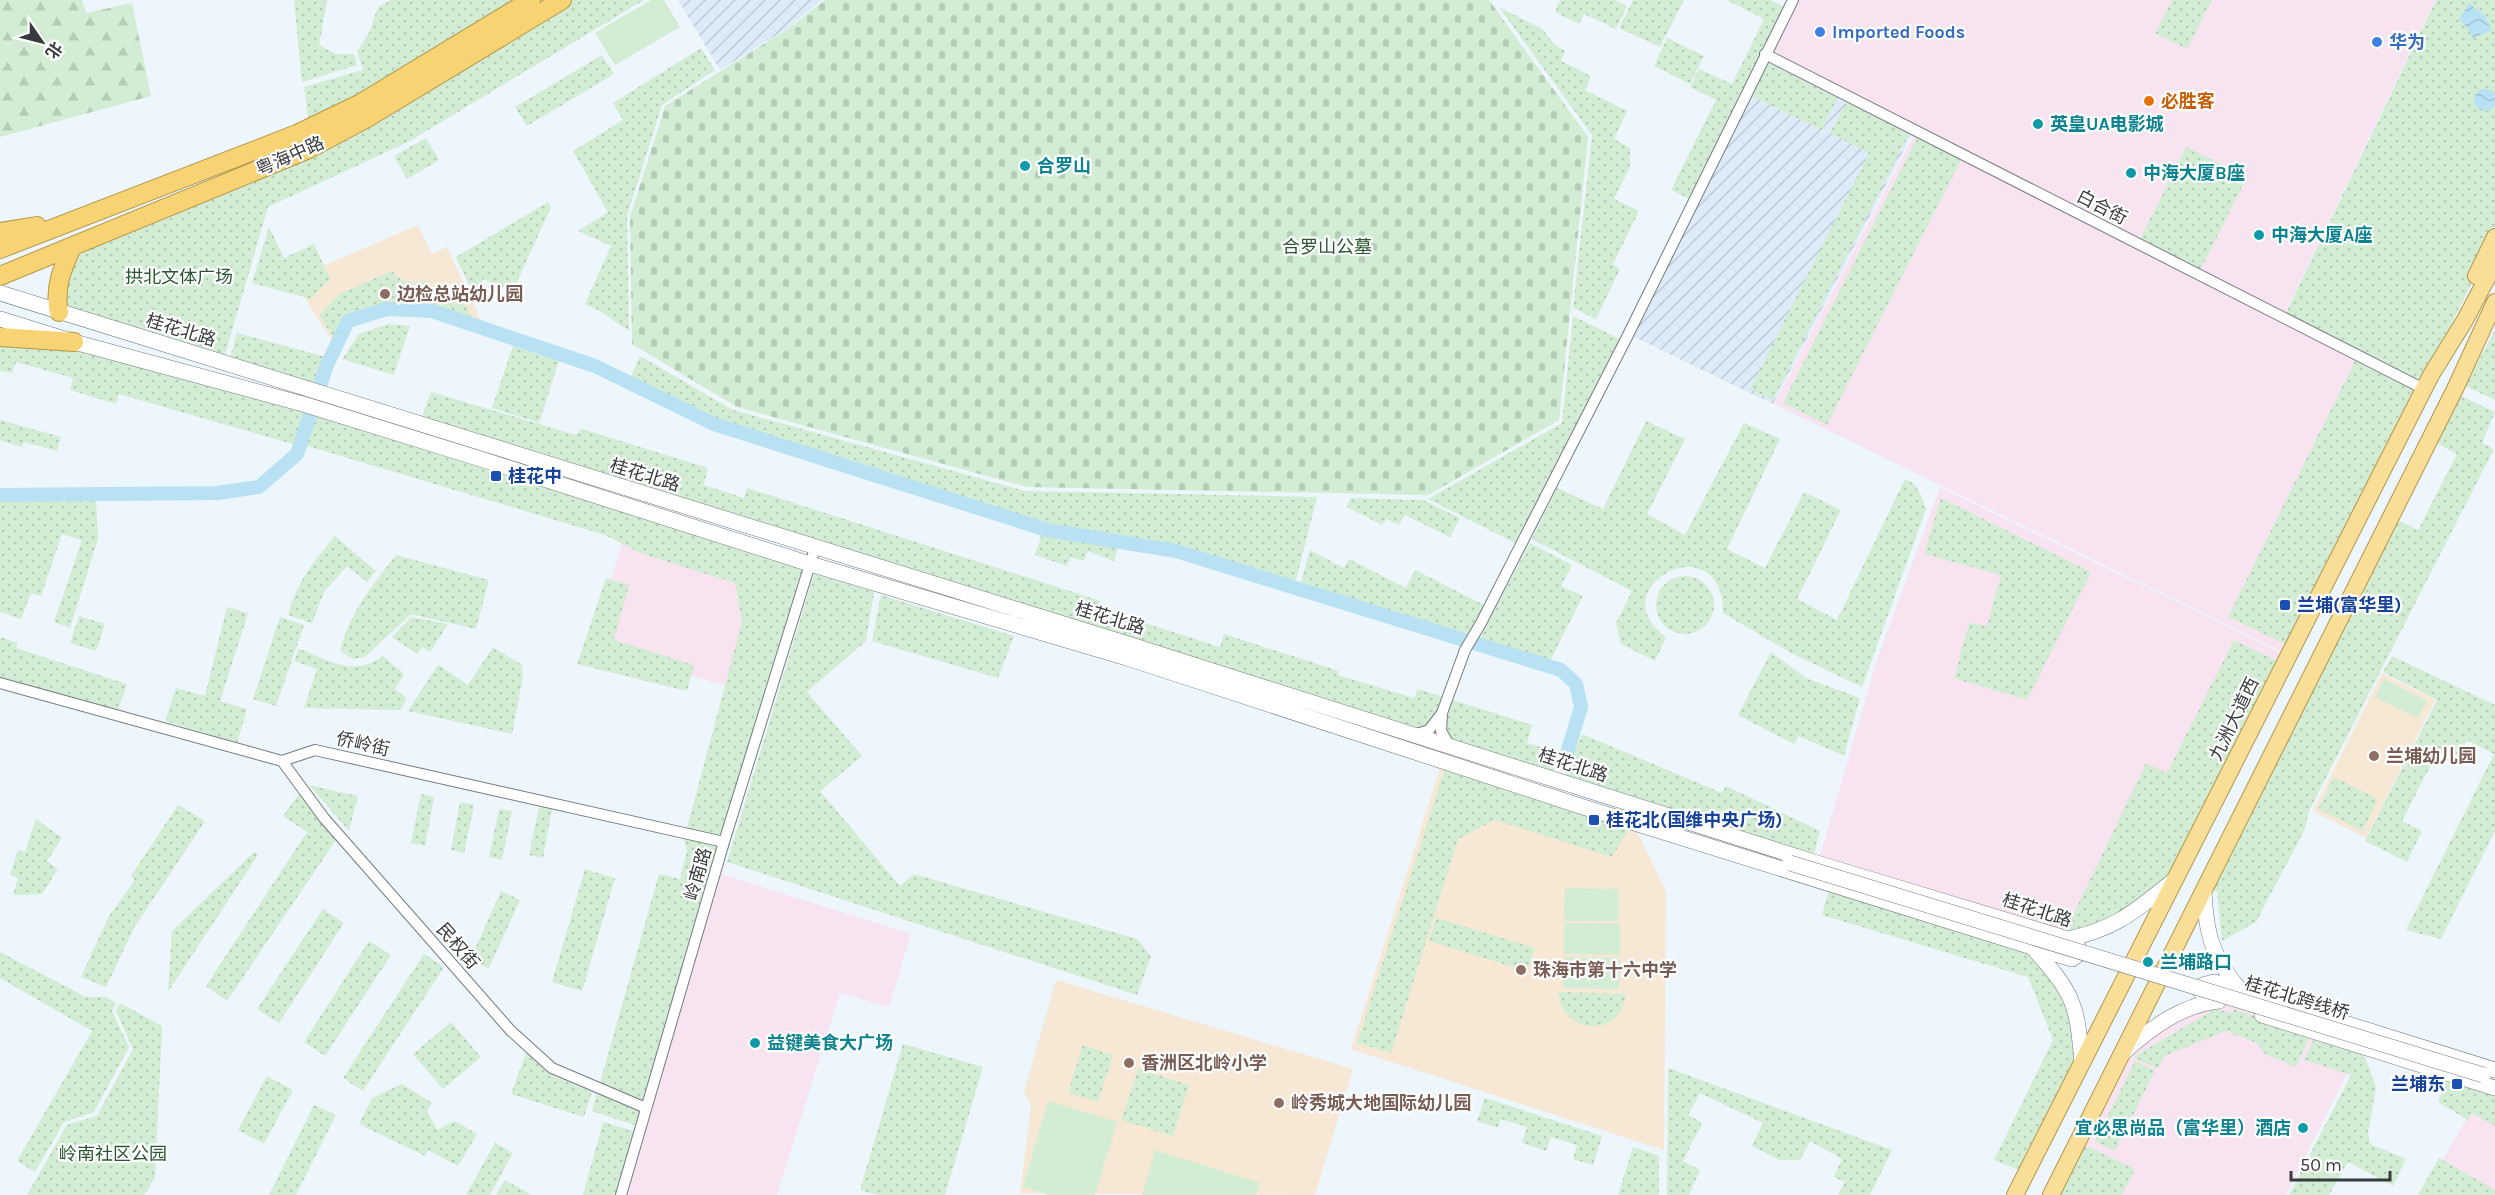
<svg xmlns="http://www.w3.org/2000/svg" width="2495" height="1195" font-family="Karla,'Noto Sans SC',sans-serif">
	<defs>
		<pattern id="industrial-furrows" width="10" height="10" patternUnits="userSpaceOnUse" patternTransform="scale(1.5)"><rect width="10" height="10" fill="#ddeaf8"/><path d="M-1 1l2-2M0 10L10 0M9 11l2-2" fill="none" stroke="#becad6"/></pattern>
		<pattern id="grass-dots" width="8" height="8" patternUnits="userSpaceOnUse" patternTransform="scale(1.5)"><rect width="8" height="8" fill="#d2edd3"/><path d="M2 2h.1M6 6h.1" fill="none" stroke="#b5ccb6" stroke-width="1.8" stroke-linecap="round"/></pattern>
		<pattern id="forest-firs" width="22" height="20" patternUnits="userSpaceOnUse" patternTransform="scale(1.5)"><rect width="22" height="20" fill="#d2edd3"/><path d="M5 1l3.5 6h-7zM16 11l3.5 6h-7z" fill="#b5ccb6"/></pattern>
		<pattern id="cemetery-stones" width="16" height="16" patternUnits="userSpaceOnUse" patternTransform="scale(1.5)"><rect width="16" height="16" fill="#d2edd3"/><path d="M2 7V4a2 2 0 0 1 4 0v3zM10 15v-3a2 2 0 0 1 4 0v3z" fill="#b5ccb6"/></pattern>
		<pattern id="water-waves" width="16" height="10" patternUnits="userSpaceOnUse" patternTransform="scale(1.5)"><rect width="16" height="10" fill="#b8e2f4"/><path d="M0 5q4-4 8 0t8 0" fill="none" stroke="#9fc3d2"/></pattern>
	</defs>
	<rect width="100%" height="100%" fill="#edf5fd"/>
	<path fill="#f8e3f1" d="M1794 0H2435L2283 317 1766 54Z
		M1915 133 2420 388 2287 654 1774 404Z
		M1940 487 2286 655 2068 937 1818 863 1876 663Z
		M633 509 808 565 767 697 590 648Z
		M718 873 911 934 889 1007 840 993 777 1195H624Z
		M2218 1002 2361 1046 2286 1195H2051L2137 1041Z
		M2487 1086 2495 1088V1195L2424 1190Z"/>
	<path fill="url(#industrial-furrows)" d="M678 0H822L788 28 720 70Z
		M1765 56 1913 132 1773 404 1630 335Z"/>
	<path fill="#f6e8d5" d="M418 225 432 254 447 247 484 327 433 310 387 308 348 321 335 346 293 279Z
		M2382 673 2435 700 2366 838 2313 811Z
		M1442 762 1633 823 1666 892 1664 1150 1351 1049Z
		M1056 980 1353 1069 1315 1195 1020 1193 1031 1106 1024 1092Z"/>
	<path fill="url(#grass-dots)" d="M294 0H327L319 45 336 54H354L357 65 302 82Z
		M391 0H522L309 123 304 87 363 70 357 51 369 33 378 7Z
		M569 0H644L408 142 268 207 223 362 60 311 73 248 255 174Z
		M1560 0H1615L1627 6 1616 29 1584 14 1579 24 1555 12Z
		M1633 0H1684L1660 47 1619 28Z
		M1726 0H1770L1785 7 1692 200 1671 190 1716 100 1690 87 1699 69 1732 84 1764 19Z
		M2172 0H2212L2187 49 2155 33Z
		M2436 0H2495V236L2421 386 2284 317Z
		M1499 7 1542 29 1555 45 1565 51 1561 61 1591 76 1585 90 1627 111 1614 139 1630 148V167L1614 199 1639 211 1613 264 1620 269 1596 319 1573 308 1592 135Z
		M1667 38 1704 56 1690 84 1654 66Z
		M701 48 715 70 662 105 627 216 629 331 600 311 585 304 611 246 578 231 608 212 573 151 623 120 613 103Z
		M602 55 614 74 527 126 515 107Z
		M1765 62 1838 97 1822 130 1749 95Z
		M1846 102 1909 134 1773 400 1750 389 1869 153 1830 133Z
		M426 138 439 160 407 179 394 156Z
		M1917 138 1961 160 1827 425 1783 403Z
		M2186 147 2247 177 2201 269 2140 239Z
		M548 202 551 207 513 291 483 279 476 300 456 257Z
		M269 227 284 258 314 244 330 279 311 299 252 283Z
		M392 271C401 283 412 284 426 281L431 292 462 297 473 321 434 308 386 306 346 319 335 341 319 315 339 294Z
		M1573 316 1620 339 1517 544 1428 499 1562 423Z
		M388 324 410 326 394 375 342 359 359 334Z
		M2495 330V400L2465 386Z
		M237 333 326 357 314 388 229 361Z
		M0 341 74 347 307 411 296 445 119 394 116 404 70 390 73 378 16 362 12 373 0 371Z
		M513 346 559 361 539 423 492 408Z
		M640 356 733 410 1025 491 1317 497 1295 584 1180 549 1050 529 713 422 630 379Z
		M2355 361 2413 390 2287 645 2228 617Z
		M431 392 576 435 582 429 708 468 704 485 744 498 747 488 1101 601 1098 608 1220 647 1224 634 1339 671 1338 675 1414 698 1418 689 1532 725 1527 743 1560 753 1552 776 420 422Z
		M2457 394 2495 412 2482 443 2494 449 2309 811 2305 829 2256 922 2222 941 2217 892 2209 888 2395 519 2418 530 2457 454 2433 441Z
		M315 412 805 566 637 1126 592 1111 659 874 680 879 687 851 684 839 742 622 735 583 643 554 605 535 304 445Z
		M0 420 61 437 57 451 24 442 22 447 0 440Z
		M1646 421 1685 439 1647 514 1685 535 1744 423 1780 439 1727 549 1765 568 1804 492 1841 510 1797 599 1837 620 1905 479C1918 483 1922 497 1926 509L1862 687 1793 654 1723 613C1723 521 1597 587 1666 637L1655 661 1621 644 1616 623 1632 591 1532 539 1557 488 1603 509Z
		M1351 498 1423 500 1460 518 1450 537 1405 515 1399 525 1386 519 1382 525 1347 507Z
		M1941 498 2091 572 2027 700 1954 678 1969 623 1987 626 2001 575 1924 554Z
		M96 499 98 539 70 628 54 622 82 540 62 534 41 596 31 593 21 619 0 612V501Z
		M1042 533 1119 546 1114 561 1088 551 1084 561 1071 557 1067 566 1035 555Z
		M335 536 376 571 367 582 347 566 324 592 312 623 288 615C298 580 312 564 335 536Z
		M1530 543 1572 565 1561 586 1583 596 1549 663 1479 640Z
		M1310 550 1344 568 1349 559 1406 588 1415 570 1484 605 1468 637 1300 585Z
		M396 555 489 580 476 629 411 614 365 657 353 659 340 651C350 612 372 586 396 555Z
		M814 574 874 592 866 641 807 692 862 756 820 791 900 886 914 874 1137 939 1151 956 1137 995 727 862Z
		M1656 605a29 29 0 1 1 58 0a29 29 0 1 1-58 0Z
		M606 578 629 585 614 640 694 665 687 691 577 664Z
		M881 595 1014 636 998 678 872 641Z
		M227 607 248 613 220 701 247 709 237 743 165 721 176 688 205 696Z
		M79 616 105 624 96 651 70 643Z
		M280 617 304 625 276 706 253 699Z
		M411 617 448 624 430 652 422 647 417 654 392 637Z
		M0 637 18 643 16 648 127 684 118 710 0 677Z
		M2234 640 2279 662 2173 873 2104 924 2065 932 2146 763 2167 773Z
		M493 647 522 665 523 676 512 734 408 711 438 665 468 685Z
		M299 649C330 660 352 678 383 656L404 674 395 689 407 698 400 710 304 708 317 669 294 661Z
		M1771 652 1806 678 1860 698 1844 756 1799 736 1794 744 1738 715Z
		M2392 656 2495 705V831L2441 939 2406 930 2494 754 2467 740 2457 760 2438 751 2402 821 2422 831 2407 862 2365 841 2437 700 2383 672Z
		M1582 734 1722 793 1726 786 1820 831 1813 858 1564 778Z
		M1445 768 1631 826 1612 857 1495 820 1458 839 1391 1053 1357 1043Z
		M2334 777 2378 799 2363 831 2318 809Z
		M309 785 358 796 349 831Z
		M299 794 336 840 227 1001 206 986 307 832 283 816Z
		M421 794 434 797 425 846 411 843Z
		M460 802 474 805 464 853 451 850Z
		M178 805 205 821 134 928 106 987 81 977 109 916 135 880 131 876Z
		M539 807 552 809 543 858 529 855Z
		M499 809 512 811 502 860 489 857Z
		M36 819 62 838 47 861 58 869 42 894 13 895 18 878 10 875 18 850 25 852Z
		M254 852 258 855 168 992 172 931Z
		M585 869 615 878 582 991 552 982Z
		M1829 889 2030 950 2069 995 2079 1063 2025 1172 1994 1160 2053 1040 2028 977 1822 915Z
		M501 891 520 900 489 968 470 960Z
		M323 909 344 923 279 1023 257 1009Z
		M1436 918 1535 948 1527 971 1429 941Z
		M369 941 391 955 325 1056 304 1042Z
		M0 952 86 997H106L116 1003 112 1011 129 1047 94 1112 64 1122 35 1172 17 1161 92 1031 0 978Z
		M424 954 444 967 363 1091 343 1078Z
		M1558 992 1626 994C1620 1040 1563 1035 1558 992Z
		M120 1003 162 1026 155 1177 144 1195H27L67 1125 97 1116 133 1049 116 1011Z
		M2215 1009 2232 1013 2234 1009 2310 1036 2296 1067 2265 1054 2257 1043 2226 1031 2164 1056 2158 1069 2133 1057Z
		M451 1022 481 1057 443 1089 413 1054Z
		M2315 1036 2363 1052 2376 1087 2368 1133 2370 1144 2406 1159 2393 1186 2348 1162 2329 1195H2289L2351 1075 2304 1060Z
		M903 1044 983 1067 945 1195H878L860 1190Z
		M1083 1045 1113 1055 1098 1102 1068 1093Z
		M527 1051 554 1076 592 1092 584 1117 511 1094Z
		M2135 1061 2155 1071 2115 1151 2095 1141Z
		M1668 1068 1892 1150 1870 1195H1838L1845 1182 1834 1177 1842 1159 1810 1141 1800 1160H1779L1752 1146 1763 1123 1700 1093 1688 1115 1702 1123 1683 1161 1700 1170 1689 1195H1667Z
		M1138 1069 1189 1085 1173 1136 1121 1120Z
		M267 1076 293 1090 264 1144 238 1130Z
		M2447 1080 2495 1095V1126L2472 1113 2468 1120 2438 1102Z
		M402 1084 432 1103 427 1111 437 1130 455 1121 477 1134 458 1166 428 1150 425 1156 359 1124 372 1098Z
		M1485 1098 1602 1136 1593 1165 1573 1159 1577 1145 1551 1137 1546 1151 1522 1143 1527 1127 1501 1119 1498 1128 1477 1121Z
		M314 1105 336 1115 296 1195H269Z
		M603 1122 634 1131 615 1195H583Z
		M495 1143 513 1153 490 1195H466Z
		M2084 1145 2135 1169 2122 1195H2058Z
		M1633 1147 1659 1156V1195H1618Z
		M2439 1158 2495 1190V1195H2418Z
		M505 1180 532 1195H496Z"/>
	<path fill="url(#forest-firs)" d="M0 0H82L86 13 132 3 151 96 0 137Z"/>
	<path fill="url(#cemetery-stones)" d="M825 0H1489L1588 137 1559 420 1428 495 1027 487 737 407 632 344 630 217 665 106 788 29Z"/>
	<path fill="#d2edd3" d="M651 0H664L680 27 615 65 595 33Z
		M2384 679 2427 701 2418 718 2375 697Z
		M1565 888 1618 889V921H1564Z
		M1564 923 1620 924V955L1564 954Z
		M1564 957 1620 958 1619 989 1563 988Z
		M1048 1101 1117 1122 1095 1195H1048L1023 1187Z
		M1155 1150 1260 1183 1256 1195H1142Z"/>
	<path fill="url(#water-waves)" d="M2469 3 2485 16 2492 30 2473 38 2465 25 2459 20Z
		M2474 100a11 11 0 1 1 22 0a11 11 0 1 1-22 0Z"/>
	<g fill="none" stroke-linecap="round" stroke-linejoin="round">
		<path stroke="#b8e2f4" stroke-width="14" d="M0 495 218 493 259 487 297 454 327 365 348 321 387 309 432 311 595 366 714 424 1047 530 1176 551 1561 670 1576 684 1581 707 1566 757"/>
		<defs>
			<path id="minor" d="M1765 54 2424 389
				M0 683 282 761 315 750 724 842
				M1442 713 1465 650 1481 623 1628 335 1793 0
				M1414 735 1429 730 1442 713 1441 731 1450 746
				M282 761 324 818 511 1031 552 1068 646 1108
				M621 1195 724 842 815 548"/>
			<path id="secondary" d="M0 293 1131 645 1817 863 2068 939 2078 947 2079 954 2072 959 2032 947 1580 806 1127 658 810 564 487 461 303 404 74 342 0 319
				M2204 891C2206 934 2212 957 2240 990
				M2068 939C2118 928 2135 911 2174 880
				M2032 947C2074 994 2077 1002 2082 1064
				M2205 997 2200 991 2203 985 2214 982 2495 1070
				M2262 1015 2495 1088
				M2123 1053C2151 1028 2181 1005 2219 1001"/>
			<path id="primary" d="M2476 276 2495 237
				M2015 1195 2431 375 2465 320 2495 263
				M2051 1195 2455 389 2495 302"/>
			<path id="trunk" d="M0 232 37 226
				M0 249 297 134 361 103 531 0
				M0 276 309 149 367 118 562 0
				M59 312C54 288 62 269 72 247
				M0 337 74 342"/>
		</defs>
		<use href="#minor" stroke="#737a81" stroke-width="12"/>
		<use href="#secondary" stroke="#737a81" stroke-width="16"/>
		<use href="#primary" stroke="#b3974b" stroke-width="18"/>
		<use href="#trunk" stroke="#b3974b" stroke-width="20"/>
		<use href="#minor" stroke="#fff" stroke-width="10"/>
		<use href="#secondary" stroke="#fff" stroke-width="15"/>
		<use href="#primary" stroke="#f9de97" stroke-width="16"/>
		<use href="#trunk" stroke="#f7d374" stroke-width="18"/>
		<defs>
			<path id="secondary-bridge" d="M1790 863 2483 1075"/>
		</defs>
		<use href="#secondary-bridge" stroke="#737a81" stroke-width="16" stroke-linecap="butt"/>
		<use href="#secondary-bridge" stroke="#fff" stroke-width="15"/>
	</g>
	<g fill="#3f7fe0" stroke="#fff" stroke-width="2">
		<circle cx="1820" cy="32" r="6"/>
		<circle cx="2377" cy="42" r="6"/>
	</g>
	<circle fill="#e8710a" stroke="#fff" stroke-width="2" cx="2149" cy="101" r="6"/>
	<g fill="#0f9aa8" stroke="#fff" stroke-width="2">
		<circle cx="2038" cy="124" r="6"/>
		<circle cx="1025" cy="166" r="6"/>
		<circle cx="2131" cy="173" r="6"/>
		<circle cx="2259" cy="235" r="6"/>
		<circle cx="2148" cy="962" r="6"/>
		<circle cx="755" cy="1043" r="6"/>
		<circle cx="2303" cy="1128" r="6"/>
	</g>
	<g fill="#8d6e63" stroke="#fff" stroke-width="2">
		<circle cx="385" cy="294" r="6"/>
		<circle cx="2374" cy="756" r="6"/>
		<circle cx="1521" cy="970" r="6"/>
		<circle cx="1129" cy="1063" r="6"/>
		<circle cx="1279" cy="1103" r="6"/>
	</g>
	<g fill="#1a4fb4" stroke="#fff" stroke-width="2">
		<rect x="490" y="470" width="12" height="12" rx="3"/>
		<rect x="2279" y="599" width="12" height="12" rx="3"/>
		<rect x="1588" y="814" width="12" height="12" rx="3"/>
		<rect x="2451" y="1078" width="12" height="12" rx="3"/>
	</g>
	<g text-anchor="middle" stroke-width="4.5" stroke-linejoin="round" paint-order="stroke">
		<g font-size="18" font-weight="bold" fill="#366cbe" stroke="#fff" text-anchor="start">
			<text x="1832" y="38">Imported Foods</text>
			<text x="2389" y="48">华为</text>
		</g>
		<g font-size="18" font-weight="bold" fill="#c56008" stroke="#fff" text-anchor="start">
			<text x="2161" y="107">必胜客</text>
		</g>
		<g font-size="18" font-weight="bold" fill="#0d838f" stroke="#fff" text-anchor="start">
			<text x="2050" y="130">英皇UA电影城</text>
			<text x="1037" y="172">合罗山</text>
			<text x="2143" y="179">中海大厦B座</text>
			<text x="2271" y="241">中海大厦A座</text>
			<text x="2160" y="968">兰埔路口</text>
			<text x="767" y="1049">益键美食大广场</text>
			<text x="2291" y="1134" text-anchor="end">宜必思尚品（富华里）酒店</text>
		</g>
		<g font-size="18" fill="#383b3e" stroke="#fff">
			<text transform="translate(290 156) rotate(-24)" y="6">粤海中路</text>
			<text transform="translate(2102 207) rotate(27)" y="6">白合街</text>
			<text transform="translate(181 330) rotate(17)" y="6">桂花北路</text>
			<text transform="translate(645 475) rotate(17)" y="6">桂花北路</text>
			<text transform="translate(1110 618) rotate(17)" y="6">桂花北路</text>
			<text transform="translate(2234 719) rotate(-64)" y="6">九洲大道西</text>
			<text transform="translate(363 744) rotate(13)" y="6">侨岭街</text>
			<text transform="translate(1573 765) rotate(18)" y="6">桂花北路</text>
			<text transform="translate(698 874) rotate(-74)" y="6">岭南路</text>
			<text transform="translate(2037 910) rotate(18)" y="6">桂花北路</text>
			<text transform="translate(458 946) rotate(49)" y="6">民权街</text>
			<text transform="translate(2297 998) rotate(17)" y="6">桂花北跨线桥</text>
		</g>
		<g font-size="18" fill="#29552f" stroke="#fff">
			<text x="1327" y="253">合罗山公墓</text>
			<text x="179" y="283">拱北文体广场</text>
			<text x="113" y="1160">岭南社区公园</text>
		</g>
		<g font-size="18" font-weight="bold" fill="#785e54" stroke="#fff" text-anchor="start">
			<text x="397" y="300">边检总站幼儿园</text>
			<text x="2386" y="762">兰埔幼儿园</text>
			<text x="1533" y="976">珠海市第十六中学</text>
			<text x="1141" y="1069">香洲区北岭小学</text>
			<text x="1291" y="1109">岭秀城大地国际幼儿园</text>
		</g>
		<g font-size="18" font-weight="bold" fill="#164399" stroke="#fff" text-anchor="start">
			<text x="508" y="482">桂花中</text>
			<text x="2297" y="611">兰埔(富华里)</text>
			<text x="1606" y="826">桂花北(国维中央广场)</text>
			<text x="2445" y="1090" text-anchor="end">兰埔东</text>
		</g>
	</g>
	<g transform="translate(42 42) rotate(125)" stroke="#ffffff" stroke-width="4.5" paint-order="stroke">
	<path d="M0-4.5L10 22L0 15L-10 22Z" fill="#383b3e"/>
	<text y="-9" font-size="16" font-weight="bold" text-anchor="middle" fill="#383b3e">北</text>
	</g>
	<path d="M2291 1171v9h99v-9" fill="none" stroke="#383b3e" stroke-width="3"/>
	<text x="2300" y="1171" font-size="18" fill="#383b3e" stroke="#ffffff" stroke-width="4.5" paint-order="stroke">50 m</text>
</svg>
